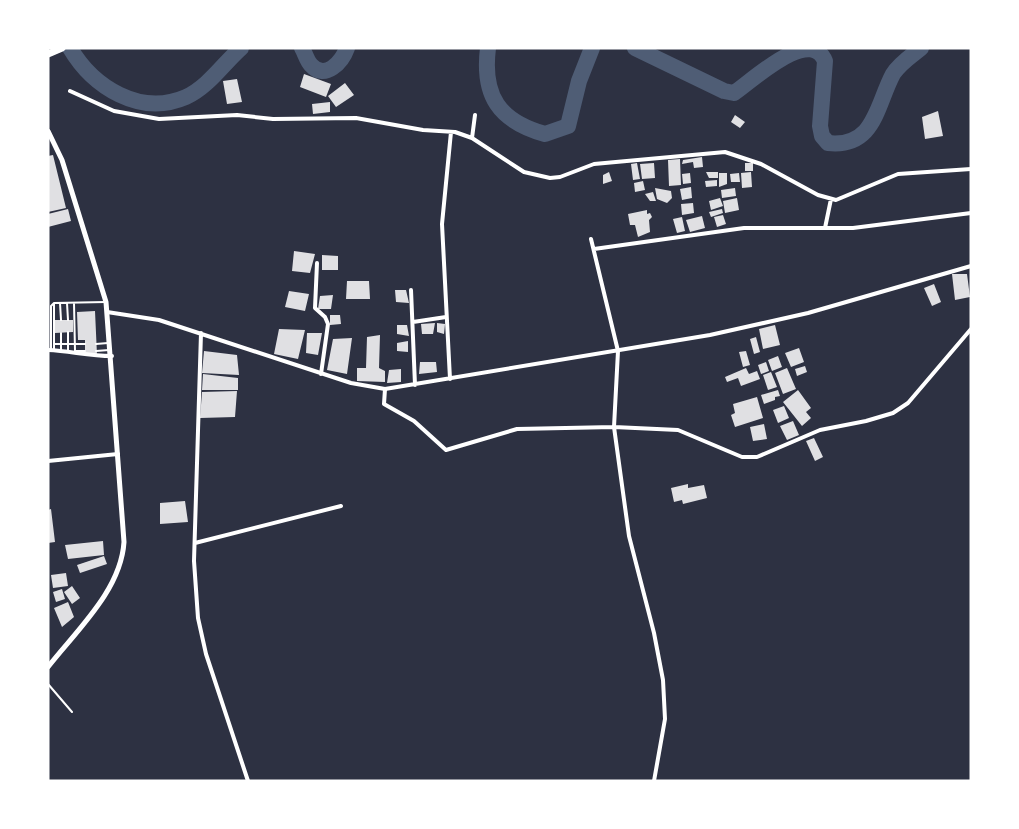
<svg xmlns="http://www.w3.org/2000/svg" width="1019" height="829" font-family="Montserrat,sans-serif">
	<rect width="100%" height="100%" fill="#2d3142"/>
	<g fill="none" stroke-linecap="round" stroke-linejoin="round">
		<path stroke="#4f5d75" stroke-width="16" d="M70 48C93 87 140 117 186 97 208 87 223 64 241 48
			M302 48C305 53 307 61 311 65 325 81 342 62 347 48
			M488 48C482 96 499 121 545 134L568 126 579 81 592 48
			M635 48 724 91 734 93C751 82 810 25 825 61L820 126 822 136 828 143C875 148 876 106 893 74 899 64 911 56 921 48"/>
	</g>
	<path fill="#e0e0e3" d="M304 74 331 84 326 97 300 87Z
		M237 79 242 102 227 104 223 81Z
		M345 83 354 95 336 107 328 96Z
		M330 102V112L313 114 312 104Z
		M938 111 943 136 925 139 922 117Z
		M735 115 745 122 740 128 731 122Z
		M53 155 66 208 48 212V156Z
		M702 157 703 167 694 168 693 162 682 164 683 160Z
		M680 159 681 185 669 186 668 160Z
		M637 163 640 179 633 180 631 164Z
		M654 163 655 178 642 179 640 164Z
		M745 163H753V171H745Z
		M609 172 612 181 603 184V175Z
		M706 172H718V178H709Z
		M751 172 752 187 742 188 741 173Z
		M690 173 691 183 683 184 682 174Z
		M719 173H727V184L719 187Z
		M739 173 740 182H731L730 174Z
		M717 180V186L706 187 705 181Z
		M643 181 645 190 635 192 634 183Z
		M691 187 692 198 682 200 680 189Z
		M655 188 671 191 672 198 667 203 657 199Z
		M735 188 736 196 722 198 721 190Z
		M653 192 656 201H650L645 194Z
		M720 198 723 206 711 210 709 201Z
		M737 198 739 210 725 213 723 201Z
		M693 203 694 213 682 215 681 204Z
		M68 209 71 221 48 227V214Z
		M722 209 723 213 711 217 709 212Z
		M647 210V214L650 213 652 217 649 220 650 232 638 237 635 225H630L628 214Z
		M723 215 726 224 717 227 714 217Z
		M702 216 705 228 690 232 686 220Z
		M682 217 685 231 677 233 673 219Z
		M294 251 315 254 310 273 292 271Z
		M322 255 338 256V270H322Z
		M952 274H967L970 297 955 300Z
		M347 281H369L370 299H346Z
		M934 284 941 302 932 306 924 288Z
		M395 290H406L409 303 396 302Z
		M289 291 309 294 305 311 285 307Z
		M333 295 331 309H318L320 296Z
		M95 311 97 355H85V340H78L77 312Z
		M330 315H340L341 324 330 325Z
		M55 320H73V332L55 333Z
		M435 323 433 334H422L421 324Z
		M437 323 445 324 444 334 437 332Z
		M397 325H407L409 336 397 334Z
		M775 325 780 345 763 349 759 329Z
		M279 329 305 330 298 359 274 354Z
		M307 333H322L318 355 306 353Z
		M380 335 379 368 385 371V382L357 381V368H366L367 337Z
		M756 337 760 352 754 354 750 339Z
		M352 338 347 374 327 370 333 339Z
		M408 341V352L397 351V343Z
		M799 348 804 362 791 367 785 353Z
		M204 351 237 355 239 375 202 373Z
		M746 351 750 365 743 367 739 352Z
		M778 356 782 367 772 371 768 360Z
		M420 362H436L437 372 419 374Z
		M766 362 769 371 761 374 758 365Z
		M805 366 807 372 797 376 795 369Z
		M746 368 749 374 757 371 760 379 741 386 738 378 727 382 725 377Z
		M787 368 796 389 783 394 775 373Z
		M401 369V382L387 383 389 370Z
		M771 372 777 387 768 390 763 375Z
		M203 374 238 378V390H202Z
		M778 390 780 396 775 397V400L764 404 761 395Z
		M798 390 811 408 806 412 811 418 802 426 783 402Z
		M237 391 235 417 200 418 202 392Z
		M757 397 763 418 735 427 731 415 735 413 733 404Z
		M784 406 789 418 778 423 773 410Z
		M793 421 799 435 787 440 780 426Z
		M764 424 767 439 753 441 750 427Z
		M814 438 823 457 815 461 806 441Z
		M688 484V488L704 485 707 498 683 504 682 500 674 502 671 488Z
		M185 501 188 522 160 524V503Z
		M51 509 55 542 48 543V510Z
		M103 541 104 555 68 559 65 545Z
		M104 556 107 564 80 573 77 565Z
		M66 573 68 586 53 588 51 575Z
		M72 586 80 598 72 604 64 592Z
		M62 589 65 599 56 602 53 592Z
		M68 602 74 617 62 627 54 608Z"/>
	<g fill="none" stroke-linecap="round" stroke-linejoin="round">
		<path stroke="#fff" stroke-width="2" d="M54 303 106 302
			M54 303V350
			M60 303 61 320
			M67 303 68 320
			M74 303 75 351H85
			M68 332V350
			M61 333V350
			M55 344H85
			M96 344 108 343
			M51 350V306L54 303
			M96 351 109 350
			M48 684 72 712"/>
		<path stroke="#fff" stroke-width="4" d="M70 91 114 111 159 119 237 115 273 119 356 118 423 130 455 132 472 138 524 172 550 178 560 177 594 164 725 152 761 164 818 195 836 200 898 174 971 169
			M472 138 475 115
			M825 228 831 199
			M591 239 618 351 614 427 629 536 654 633 663 680 665 719 654 781
			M594 249 744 228H853L971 213
			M317 263 315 308 325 317 328 324 321 374
			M411 290 415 385
			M107 312 159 320 351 383 385 389 710 335 808 313 971 266
			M413 322 446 317
			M201 333 194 561 198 618 206 654 248 781
			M48 350C71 351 88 356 112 356
			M450 379 442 224 451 132
			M385 389 384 404 414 421 446 450 517 429 614 427 678 430 742 457H757L820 430 866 421 893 413 908 403 971 329
			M48 461 118 454
			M195 543 341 506"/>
		<path stroke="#fff" stroke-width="5" d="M48 131 62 160 106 302 124 542C121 590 77 630 48 667"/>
		<path stroke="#fff" stroke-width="7" d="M48 54 62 48"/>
	</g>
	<rect width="1019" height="829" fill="none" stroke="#ffffff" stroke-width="99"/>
</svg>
